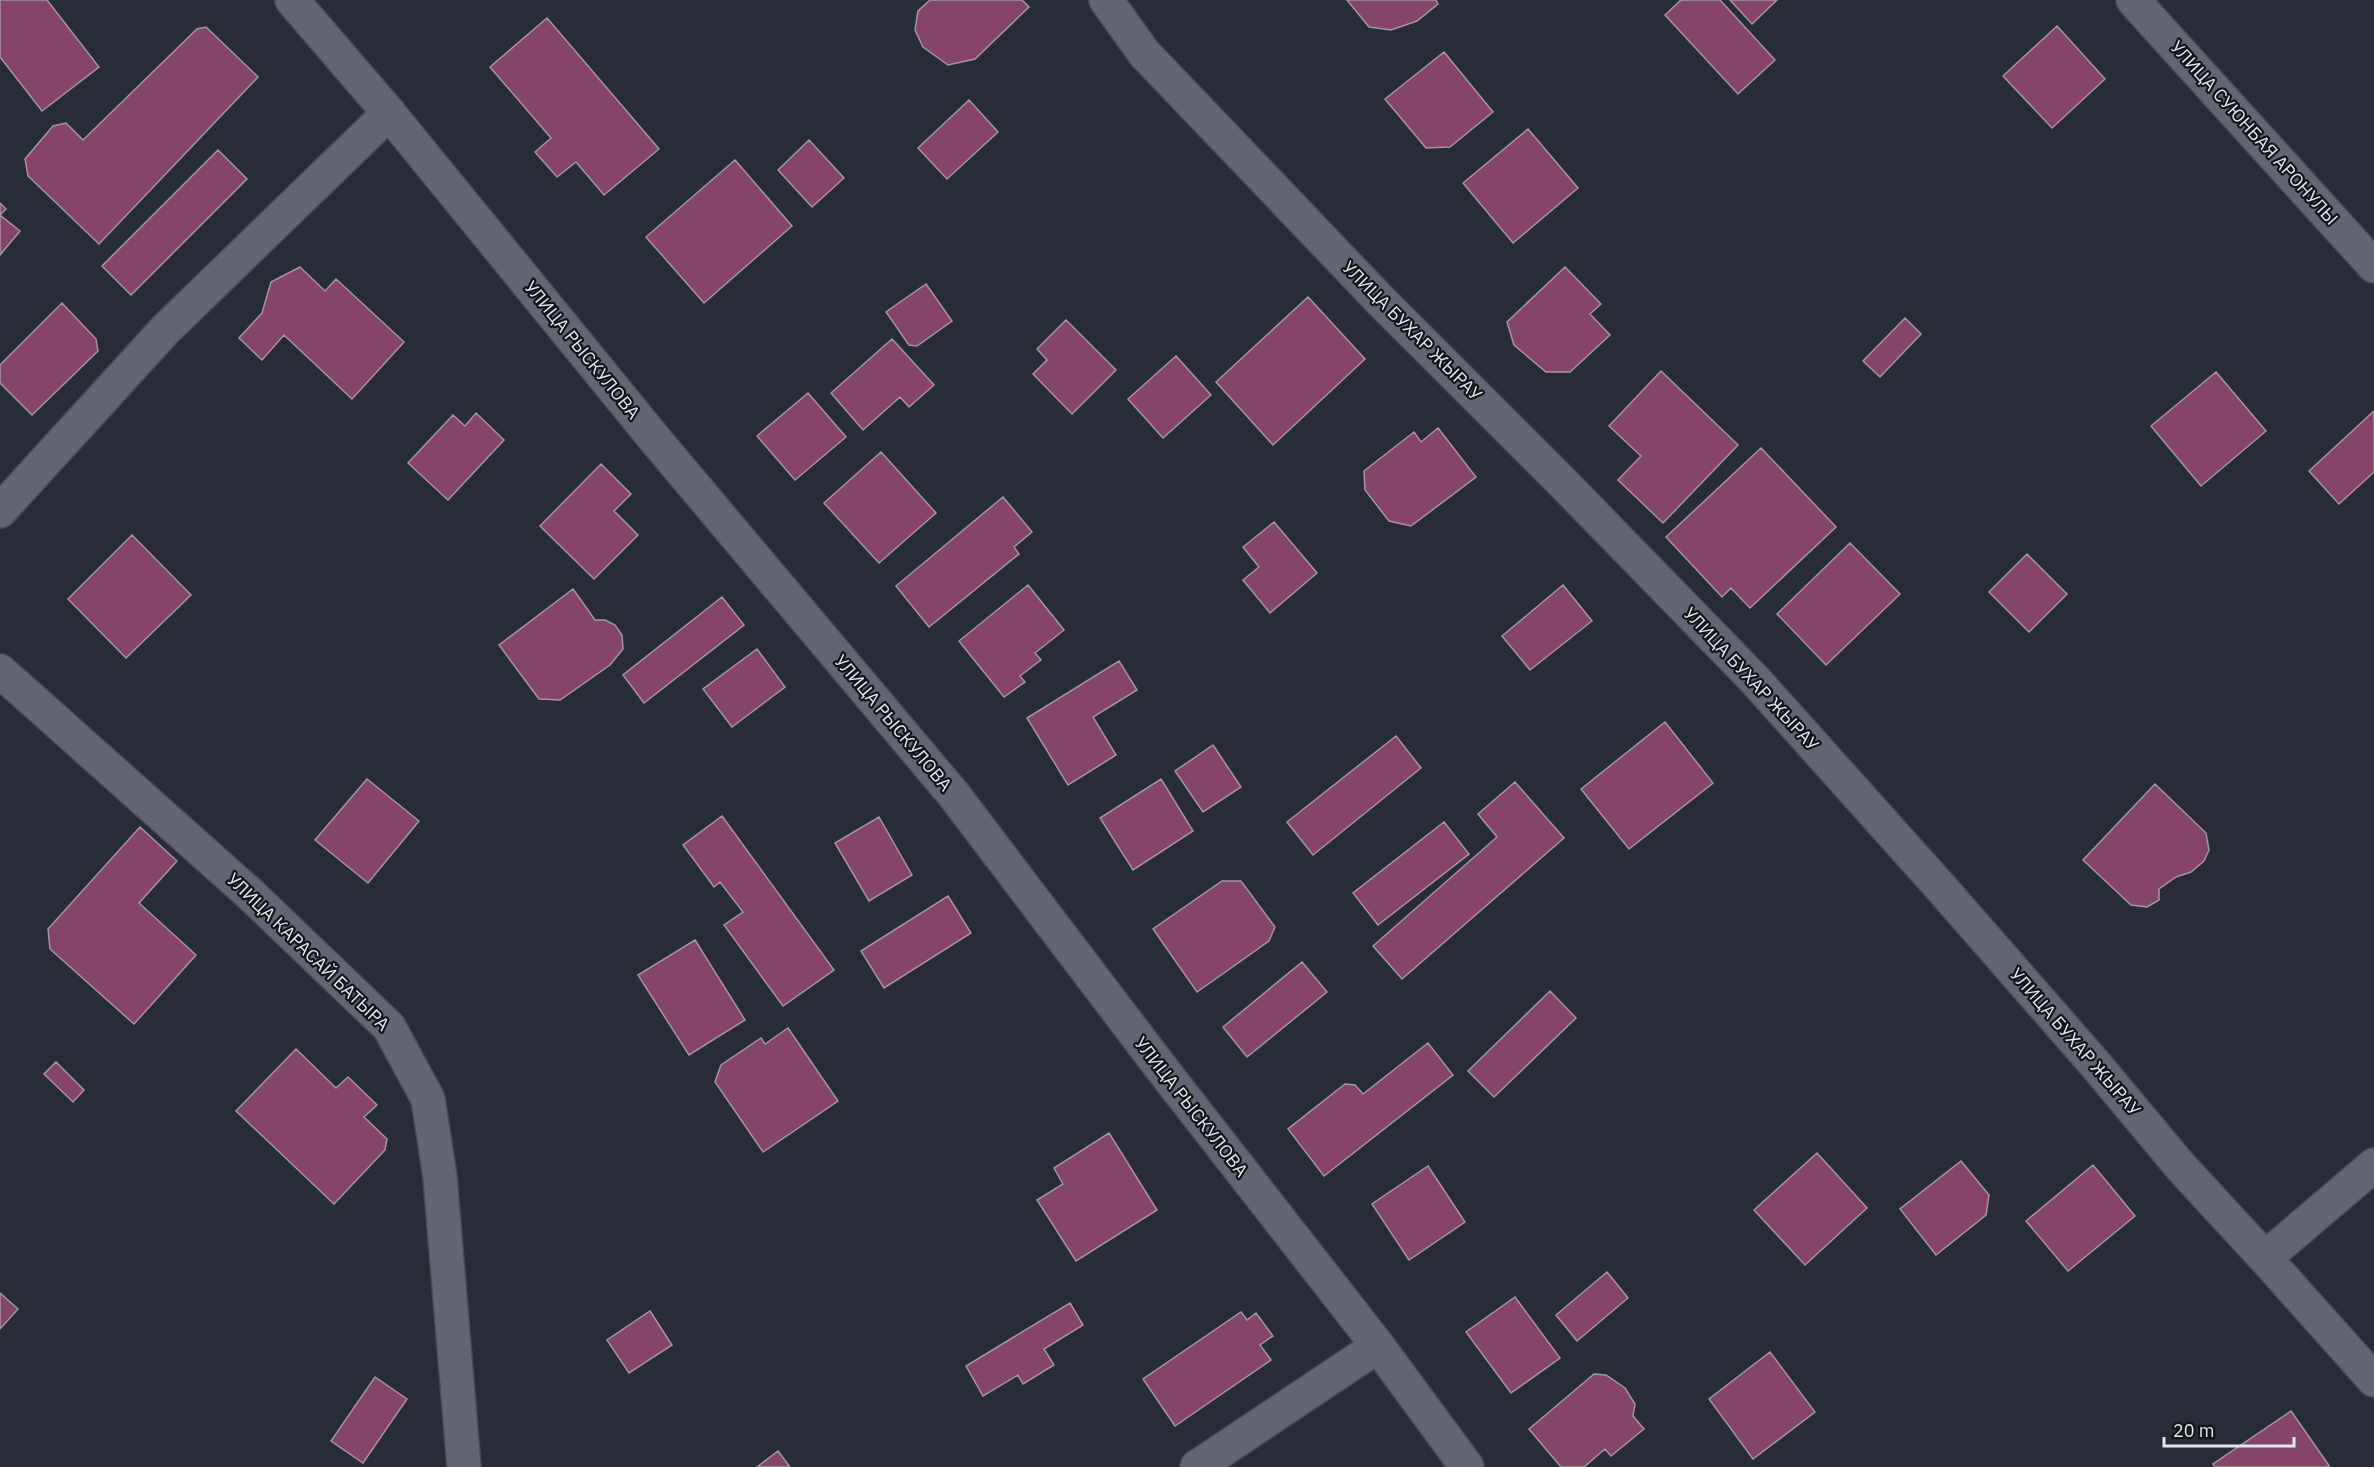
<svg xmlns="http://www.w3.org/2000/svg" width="2374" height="1467" font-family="'IBM Plex Sans',sans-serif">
	<rect width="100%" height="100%" fill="#282c37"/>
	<path fill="#854568" stroke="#a5959d" stroke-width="1.5" d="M0 0H47L99 67 42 111 0 57Z
		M930 0H1022L1029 7 975 59 948 65 923 47 915 30 918 11Z
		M1347 0H1436L1438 4 1417 21 1391 30 1369 27Z
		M1681 0H1720L1775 60 1738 94 1665 15Z
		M1730 0H1777L1752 24Z
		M547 18 659 149 604 195 576 162 557 177 535 152 551 138 490 67Z
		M2057 26 2105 79 2052 128 2003 76Z
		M206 27 258 77 99 244 28 176 25 159 53 126 66 123 83 140 197 29Z
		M1444 52 1493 112 1450 147 1426 148 1385 99Z
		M969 100 998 132 947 179 918 148Z
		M1528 129 1578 188 1513 243 1463 183Z
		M809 140 844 178 812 207 778 170Z
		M218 150 247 179 131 295 102 266Z
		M735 160 792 226 704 303 646 237Z
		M0 203 6 209 0 215 20 231 0 255Z
		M300 267 325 291 336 279 404 342 352 399 284 335 262 360 239 338 262 313 271 282Z
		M1565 267 1601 304 1590 314 1610 335 1570 372H1546L1514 345 1507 322Z
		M926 284 952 321 917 346 909 345 886 312Z
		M1308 297 1365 359 1273 445 1216 382Z
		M62 303 96 339 98 351 32 415 0 383V365Z
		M1905 318 1921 334 1880 377 1863 361Z
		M1066 320 1116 370 1072 414 1033 374 1047 360 1037 349Z
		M892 339 934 385 909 407 900 397 863 430 831 393Z
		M1176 356 1211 395 1163 438 1128 399Z
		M1661 371 1738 445 1663 523 1618 480 1641 456 1609 426Z
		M2216 372 2266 431 2201 486 2151 426Z
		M808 393 846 437 795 480 757 436Z
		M2374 411V472L2339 504 2309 471Z
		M476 413 504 440 448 500 408 463 453 415 465 426Z
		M1438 428 1476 477 1411 526 1389 521 1365 490 1364 471 1414 432 1421 442Z
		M1761 448 1836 527 1750 608 1731 588 1722 597 1666 537Z
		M881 452 936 513 879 563 824 503Z
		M601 464 631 494 614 511 638 535 594 579 540 526Z
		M1003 497 1032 532 1014 547 1019 554 929 627 896 586Z
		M1274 522 1317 573 1270 613 1243 580 1259 567 1243 547Z
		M132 535 191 595 126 658 68 599Z
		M1850 543 1900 594 1826 665 1777 614Z
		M2027 554 2067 594 2029 632 1989 592Z
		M1028 585 1064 630 1035 653 1041 660 1020 676 1025 682 1004 697 959 641Z
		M1563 585 1592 621 1530 670 1502 636Z
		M573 589 595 620H605L615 625 622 635 623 649 610 665 560 700 539 699 499 645Z
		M722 597 744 625 644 703 623 675Z
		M757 649 785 687 732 727 703 689Z
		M1119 661 1137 690 1093 717 1116 755 1068 785 1027 718Z
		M1665 722 1713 783 1629 849 1581 789Z
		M1396 736 1421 768 1313 855 1287 822Z
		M1213 745 1241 787 1203 812 1175 771Z
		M367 779 419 821 368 883 315 840Z
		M1161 779 1193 831 1133 870 1100 818Z
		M1515 782 1564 838 1402 979 1373 946 1497 837 1478 814Z
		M2155 784 2206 833 2209 850 2204 861 2191 872 2176 877 2159 889V900L2147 907 2131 905 2083 860Z
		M722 816 834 970 783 1006 724 925 743 912 720 882 714 887 683 845Z
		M879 817 912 875 869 901 835 843Z
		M1444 822 1469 854 1378 925 1353 893Z
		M140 827 177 861 139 903 196 955 134 1024 50 949 48 929Z
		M1222 881H1241L1275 927 1269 941 1197 992 1153 929Z
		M948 896 971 933 884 988 861 951Z
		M695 940 745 1020 689 1055 638 975Z
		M1302 962 1327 992 1247 1057 1223 1027Z
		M1550 991 1576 1018 1494 1097 1468 1071Z
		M788 1028 838 1101 763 1152 715 1082 721 1065 761 1038 765 1044Z
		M1428 1043 1453 1075 1324 1176 1288 1129 1345 1084 1355 1085 1363 1094Z
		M296 1049 336 1088 348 1077 377 1105 364 1117 387 1139 385 1150 334 1204 236 1111Z
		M56 1062 84 1090 73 1102 44 1074Z
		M1109 1133 1157 1210 1076 1261 1037 1200 1063 1184 1054 1168Z
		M1817 1153 1867 1208 1805 1265 1754 1210Z
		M1961 1161 1989 1195 1986 1215 1936 1255 1900 1209Z
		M2093 1165 2135 1216 2068 1271 2026 1221Z
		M1428 1166 1465 1222 1409 1260 1372 1204Z
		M1607 1272 1628 1298 1577 1341 1556 1315Z
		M0 1293 18 1309 0 1329Z
		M1515 1297 1560 1358 1511 1393 1466 1332Z
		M1070 1303 1083 1325 1044 1349 1054 1365 1023 1384 1018 1375 983 1396 966 1366Z
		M650 1311 672 1345 629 1373 607 1340Z
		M1241 1312 1247 1320 1256 1313 1273 1336 1260 1345 1271 1360 1175 1426 1143 1379Z
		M1770 1352 1815 1412 1753 1459 1709 1399Z
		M1594 1374 1606 1375 1625 1388 1635 1404 1633 1416 1644 1429 1611 1456 1605 1449 1584 1467H1561L1529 1429Z
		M375 1377 407 1399 363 1463 331 1441Z
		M2291 1411 2330 1467H2215L2213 1464Z
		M778 1451 790 1467H757Z"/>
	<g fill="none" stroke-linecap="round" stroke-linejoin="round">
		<defs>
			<path id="street" d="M1106 0 1144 53 1380 300 1563 483 1755 680 1943 890 2095 1064 2181 1167 2265 1258 2374 1380
				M2133 0 2374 266
				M0 511 165 330 389 113
				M0 671 249 893 389 1027 428 1099 440 1177 464 1467
				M2265 1258 2374 1165
				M1197 1467 1378 1346"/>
			<path id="secondary" d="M292 0 389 113 653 437 954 795 1162 1069 1378 1346 1467 1467"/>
		</defs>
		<use href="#street" stroke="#484b54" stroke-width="36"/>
		<use href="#secondary" stroke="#484b54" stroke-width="36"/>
		<use href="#street" stroke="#626673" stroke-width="33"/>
		<use href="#secondary" stroke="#626673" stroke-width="33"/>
	</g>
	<g text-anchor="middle" stroke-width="4.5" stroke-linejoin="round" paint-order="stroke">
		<g font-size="18" fill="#e3e6ed" stroke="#131419">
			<text transform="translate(2254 133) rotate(48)" y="6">УЛИЦА СУЮНБАЯ АРОНУЛЫ</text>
			<text transform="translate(1412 331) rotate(45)" y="6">УЛИЦА БУХАР ЖЫРАУ</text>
			<text transform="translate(582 350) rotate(51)" y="6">УЛИЦА РЫСКУЛОВА</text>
			<text transform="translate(1751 679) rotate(47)" y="6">УЛИЦА БУХАР ЖЫРАУ</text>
			<text transform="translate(893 723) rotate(50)" y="6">УЛИЦА РЫСКУЛОВА</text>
			<text transform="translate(308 952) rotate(44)" y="6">УЛИЦА КАРАСАЙ БАТЫРА</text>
			<text transform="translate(2075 1042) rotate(49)" y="6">УЛИЦА БУХАР ЖЫРАУ</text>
			<text transform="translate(1191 1107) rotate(52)" y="6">УЛИЦА РЫСКУЛОВА</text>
		</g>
	</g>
	<path d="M2164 1437v9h130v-9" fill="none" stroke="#e3e6ed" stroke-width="3"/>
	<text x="2173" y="1437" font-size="18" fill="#e3e6ed" stroke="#131419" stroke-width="4.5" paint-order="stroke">20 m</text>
</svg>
